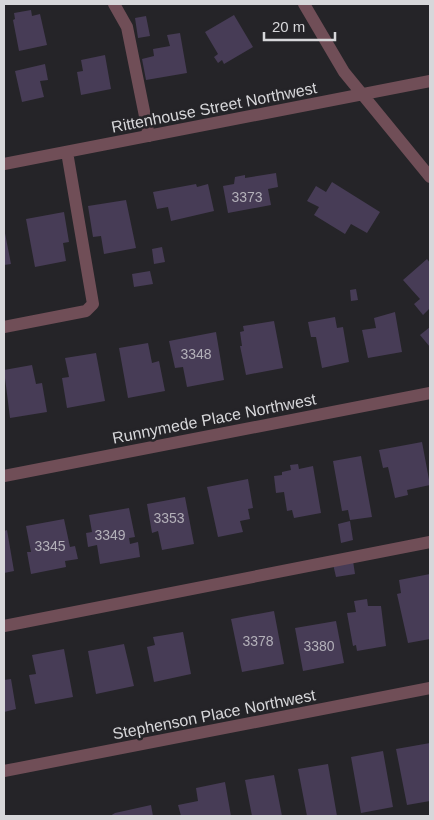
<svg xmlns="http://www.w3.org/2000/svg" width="434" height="820" font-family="Arial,sans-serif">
	<rect width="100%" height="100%" fill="#252428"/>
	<path fill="#473c56" d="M31 10 32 16 40 14 47 45 19 51 13 20 15 19 14 13Z
		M234 15 253 47 224 64 222 60 218 63 214 57 218 54 205 32Z
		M146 16 150 36 138 38 135 18Z
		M180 33 187 73 146 80 142 59 154 56 153 49 170 46 167 35Z
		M105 55 111 89 81 95 77 72 83 71 81 60Z
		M45 64 48 80 40 81 44 97 22 102 15 71Z
		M276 173 278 187 268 189 271 205 228 213 223 186 234 184 235 177 245 175V178Z
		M332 182 380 212 367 233 351 224 345 234 314 215 319 207 307 201 316 186 326 192Z
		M196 184 197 187 208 184 214 211 171 221 168 207 157 209 153 192Z
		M126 200 136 248 104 254 101 236 93 237 88 206Z
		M64 212 69 242 63 243 66 261 35 267 26 219Z
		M4 228 11 264 4 265Z
		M162 247 165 262 154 264 152 249Z
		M427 259 430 263V308L423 315 414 304 420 299 403 280Z
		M150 271 153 284 134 287 132 274Z
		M356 289 358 300 351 301 350 290Z
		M395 312 402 352 368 358 362 330 376 328 374 318Z
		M335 317 337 328 343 327 349 362 322 368 316 337H311L308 322Z
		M274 321 283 368 246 375 240 346H242L240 332 244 331 243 326Z
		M430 327V347L420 335Z
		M216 332 224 380 187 387 183 367 175 368 169 341Z
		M148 343 152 363 159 361 165 391 128 398 119 348Z
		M96 353 105 401 67 408 62 378 69 377 65 358Z
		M32 365 36 384 42 383 47 412 10 418 4 370Z
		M422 442 430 485 407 490 408 495 395 498 388 467 383 468 379 450Z
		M361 456 372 517 350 520 348 510 342 511 333 461Z
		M298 464 299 469 313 466 321 513 294 518 292 510 287 511 284 492 276 493 274 476 282 475V472L291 470 290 465Z
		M248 479 253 508 248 509 250 519 240 521 243 532 218 537 207 487Z
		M185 497 194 544 162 550 158 531 152 533 147 504Z
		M129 508 135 537 129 538 130 544 138 542 140 557 100 564 97 545 88 547 86 533 92 532 89 515Z
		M64 519 70 547 75 546 78 559 65 561 66 567 31 574 27 552H31L26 526Z
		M350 521 353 540 341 543 338 524Z
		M7 530 14 571 4 573V531Z
		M353 561 355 574 336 577 333 564Z
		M430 574V639L408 643 397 594 401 593 399 580Z
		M367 599 368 606H381L386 646 357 651 356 645 353 646 347 613 356 612 354 601Z
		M274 611 284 664 242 672 231 619Z
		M336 621 344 663 303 671 295 628Z
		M183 632 191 674 154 682 147 647 155 645 153 637Z
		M124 644 134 686 96 694 88 651Z
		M64 649 73 697 35 704 29 675 36 674 32 655Z
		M11 679 16 709 4 712V680Z
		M430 743V801L407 805 396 749Z
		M383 751 393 807 361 813 351 757Z
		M328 764 337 816H307L298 769Z
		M274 775 282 816H252L245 780Z
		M225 782 231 816H181L178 805 198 801 196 788Z
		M151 805 153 816H110L115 813Z"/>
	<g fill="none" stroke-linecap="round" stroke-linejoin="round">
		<path stroke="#704e57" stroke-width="12" d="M114 4 127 27 149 136
			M304 4 344 72 430 177
			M4 164 430 81
			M4 327 86 311 93 304 67 152
			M4 476 430 393
			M4 626 430 542
			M4 771 430 688"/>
	</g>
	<g text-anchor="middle" stroke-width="5" stroke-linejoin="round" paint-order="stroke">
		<g font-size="14" fill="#b3b0b9">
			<text x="247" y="202">3373</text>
			<text x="196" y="359">3348</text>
			<text x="169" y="523">3353</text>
			<text x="110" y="540">3349</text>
			<text x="50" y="551">3345</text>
			<text x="258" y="646">3378</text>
			<text x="319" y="651">3380</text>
		</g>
		<g font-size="16" fill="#d7d7da" stroke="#252428">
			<text transform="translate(214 107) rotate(-11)" y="6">Rittenhouse Street Northwest</text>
			<text transform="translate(214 418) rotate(-11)" y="6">Runnymede Place Northwest</text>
			<text transform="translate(214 714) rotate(-11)" y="6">Stephenson Place Northwest</text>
		</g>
	</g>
	<rect width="434" height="820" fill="none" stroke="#d7d7da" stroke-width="10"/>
	<path d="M264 32v8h71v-8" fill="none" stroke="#d7d7da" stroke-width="2.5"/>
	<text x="272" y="32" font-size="15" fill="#d7d7da" stroke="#252428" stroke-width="4" paint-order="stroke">20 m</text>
</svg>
